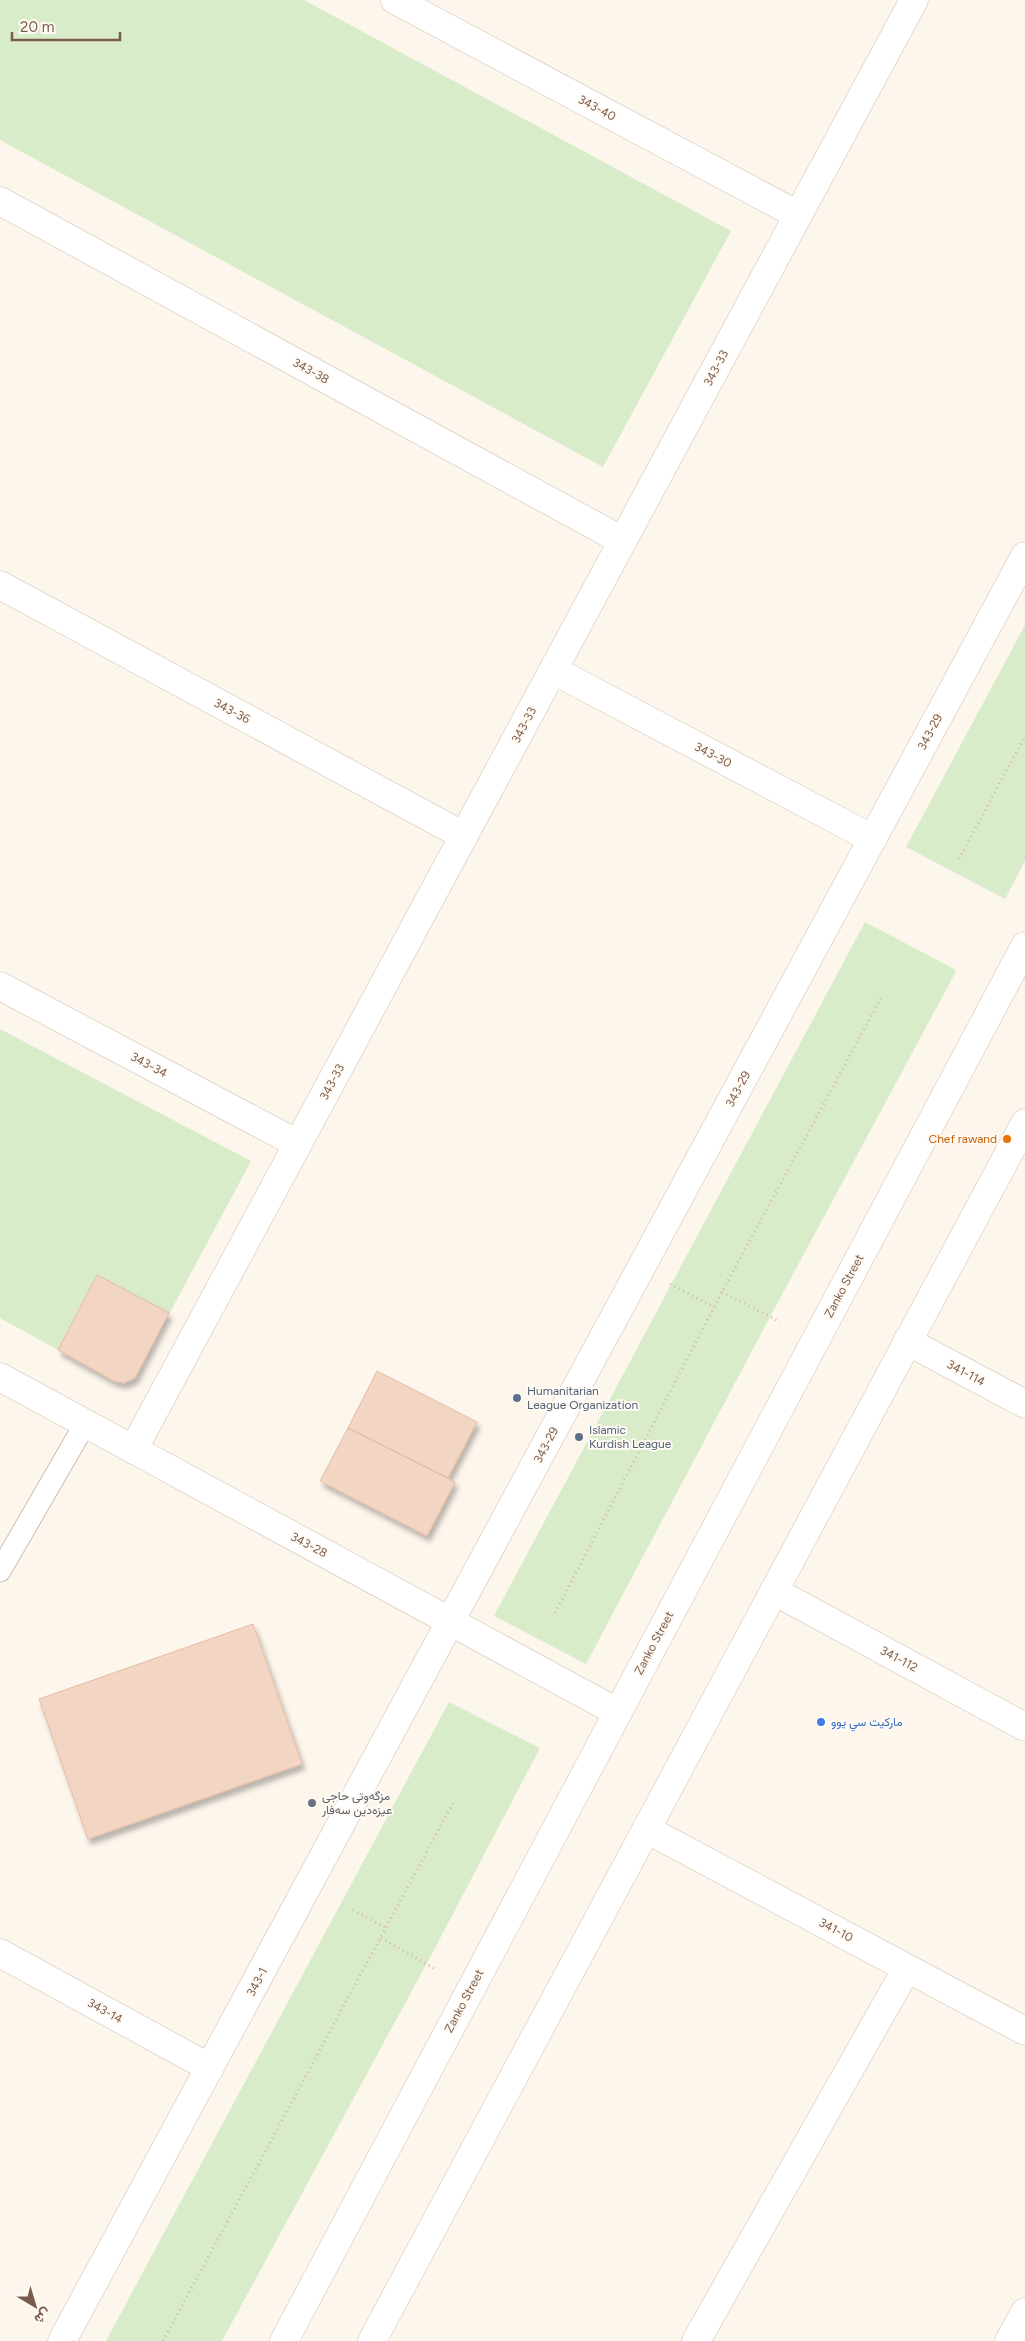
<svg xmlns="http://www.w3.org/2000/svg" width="1025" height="2341" font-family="Figtree,Vazirmatn,sans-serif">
	<defs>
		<filter id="shadow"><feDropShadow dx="3" dy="5.5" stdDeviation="2.5" flood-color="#0004"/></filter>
	</defs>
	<rect width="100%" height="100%" fill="#fdf6ec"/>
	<path fill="#d8ecc9" d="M0 0H304L731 231 603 467 0 140Z
		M1025 625V861L1005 899 906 847Z
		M865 922 956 970 953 977 770 1317 586 1664 494 1616Z
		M0 1029 251 1161 135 1378 124 1383 114 1381 0 1318Z
		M449 1702 540 1748 434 1950 222 2341H106Z"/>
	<path fill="#f3d5c3" stroke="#e6bba3" filter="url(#shadow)" d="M97 1275 169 1313 135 1378 124 1383 114 1381 58 1350Z
		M377 1371 477 1422 448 1478 348 1428Z
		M348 1428 455 1482 427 1536 320 1481Z
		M253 1624 302 1764 88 1839 39 1699Z"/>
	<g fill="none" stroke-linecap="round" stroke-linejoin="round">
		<defs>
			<path id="lane" d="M0 1571 85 1424"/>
			<path id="street" d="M395 0 798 215
				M0 201 623 541
				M0 585 464 836
				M553 670 873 839
				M0 986 298 1144
				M907 1341 1025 1404
				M0 1377 617 1712
				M133 1450 914 0
				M774 1591 1025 1727
				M646 1829 1025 2031
				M0 1953 210 2068
				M62 2341 1025 556
				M696 2341 907 1968
				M1009 2341 1025 2312"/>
			<path id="secondary" d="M284 2341 1025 946
				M372 2341 1025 1123"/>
		</defs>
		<use href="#lane" stroke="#d1beb0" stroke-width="23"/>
		<use href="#street" stroke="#d1beb0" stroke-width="29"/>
		<use href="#secondary" stroke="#d6c0b0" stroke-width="29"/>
		<path stroke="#d9b8a5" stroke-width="3" stroke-dasharray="1 4" stroke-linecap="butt" d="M959 859 1025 736
			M670 1284 714 1307
			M722 1292 780 1322
			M555 1613 722 1292 882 996
			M353 1910 386 1928
			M381 1938 435 1969
			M163 2341 453 1803"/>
		<use href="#lane" stroke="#fff" stroke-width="21"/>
		<use href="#street" stroke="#fff" stroke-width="28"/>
		<use href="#secondary" stroke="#fff" stroke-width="28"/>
	</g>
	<circle fill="#e8710a" stroke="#fffaf3" stroke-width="2" cx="1007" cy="1139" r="5"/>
	<g fill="#5c6f8a" stroke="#fffaf3" stroke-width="2">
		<circle cx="517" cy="1398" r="5"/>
		<circle cx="579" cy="1437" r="5"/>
	</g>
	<circle fill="#3f7fe0" stroke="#fffaf3" stroke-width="2" cx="821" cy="1722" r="5"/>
	<circle fill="#6b7280" stroke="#fffaf3" stroke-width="2" cx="312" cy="1803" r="5"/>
	<g text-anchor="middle" stroke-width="4" stroke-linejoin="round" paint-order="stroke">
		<g font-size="12" fill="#7a5c4d" stroke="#fffaf3">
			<text transform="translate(597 108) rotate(28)" y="4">343-40</text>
			<text transform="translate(716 368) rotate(-62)" y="4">343-33</text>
			<text transform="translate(311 371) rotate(29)" y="4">343-38</text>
			<text transform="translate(232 711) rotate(28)" y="4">343-36</text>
			<text transform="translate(524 725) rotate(-62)" y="4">343-33</text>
			<text transform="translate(930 732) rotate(-62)" y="4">343-29</text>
			<text transform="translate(713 755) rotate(28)" y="4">343-30</text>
			<text transform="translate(149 1065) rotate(28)" y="4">343-34</text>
			<text transform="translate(332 1082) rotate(-62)" y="4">343-33</text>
			<text transform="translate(738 1089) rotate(-62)" y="4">343-29</text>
			<text transform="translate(844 1286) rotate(-62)" y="4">Zanko Street</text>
			<text transform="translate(966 1373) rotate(28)" y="4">341-114</text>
			<text transform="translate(546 1445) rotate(-62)" y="4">343-29</text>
			<text transform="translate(309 1545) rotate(28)" y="4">343-28</text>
			<text transform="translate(654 1643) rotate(-62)" y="4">Zanko Street</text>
			<text transform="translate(899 1659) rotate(28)" y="4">341-112</text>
			<text transform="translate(836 1930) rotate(28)" y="4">341-10</text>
			<text transform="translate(257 1982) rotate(-62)" y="4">343-1</text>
			<text transform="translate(464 2001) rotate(-62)" y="4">Zanko Street</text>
			<text transform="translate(105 2011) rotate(29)" y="4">343-14</text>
		</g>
		<g font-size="12" fill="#c56008" stroke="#fffaf3" text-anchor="end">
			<text x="997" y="1143">Chef rawand</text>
		</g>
		<g font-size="12" fill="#4e5e75" stroke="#fffaf3" text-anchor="start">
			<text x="527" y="1395">Humanitarian<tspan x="527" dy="14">League Organization</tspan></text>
			<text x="589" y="1434">Islamic<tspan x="589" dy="14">Kurdish League</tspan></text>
		</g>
		<g font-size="12" fill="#366cbe" stroke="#fffaf3" text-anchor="start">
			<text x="831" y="1726">ماركيت سي يوو</text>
		</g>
		<g font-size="12" fill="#5b616d" stroke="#fffaf3" text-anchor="start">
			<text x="322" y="1800">مزگەوتی حاجی<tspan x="322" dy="14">عیزەدین سەفار</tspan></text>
		</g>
	</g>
	<g transform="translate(35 2306) rotate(142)" stroke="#fffaf3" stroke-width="4" paint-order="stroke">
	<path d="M0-4L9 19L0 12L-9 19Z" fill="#7a5c4d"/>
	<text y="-8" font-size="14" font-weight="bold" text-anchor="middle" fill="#7a5c4d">ش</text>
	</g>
	<path d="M12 32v8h108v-8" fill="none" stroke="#7a5c4d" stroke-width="2.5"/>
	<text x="20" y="32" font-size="15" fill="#7a5c4d" stroke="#fffaf3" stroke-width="4" paint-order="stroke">20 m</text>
</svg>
